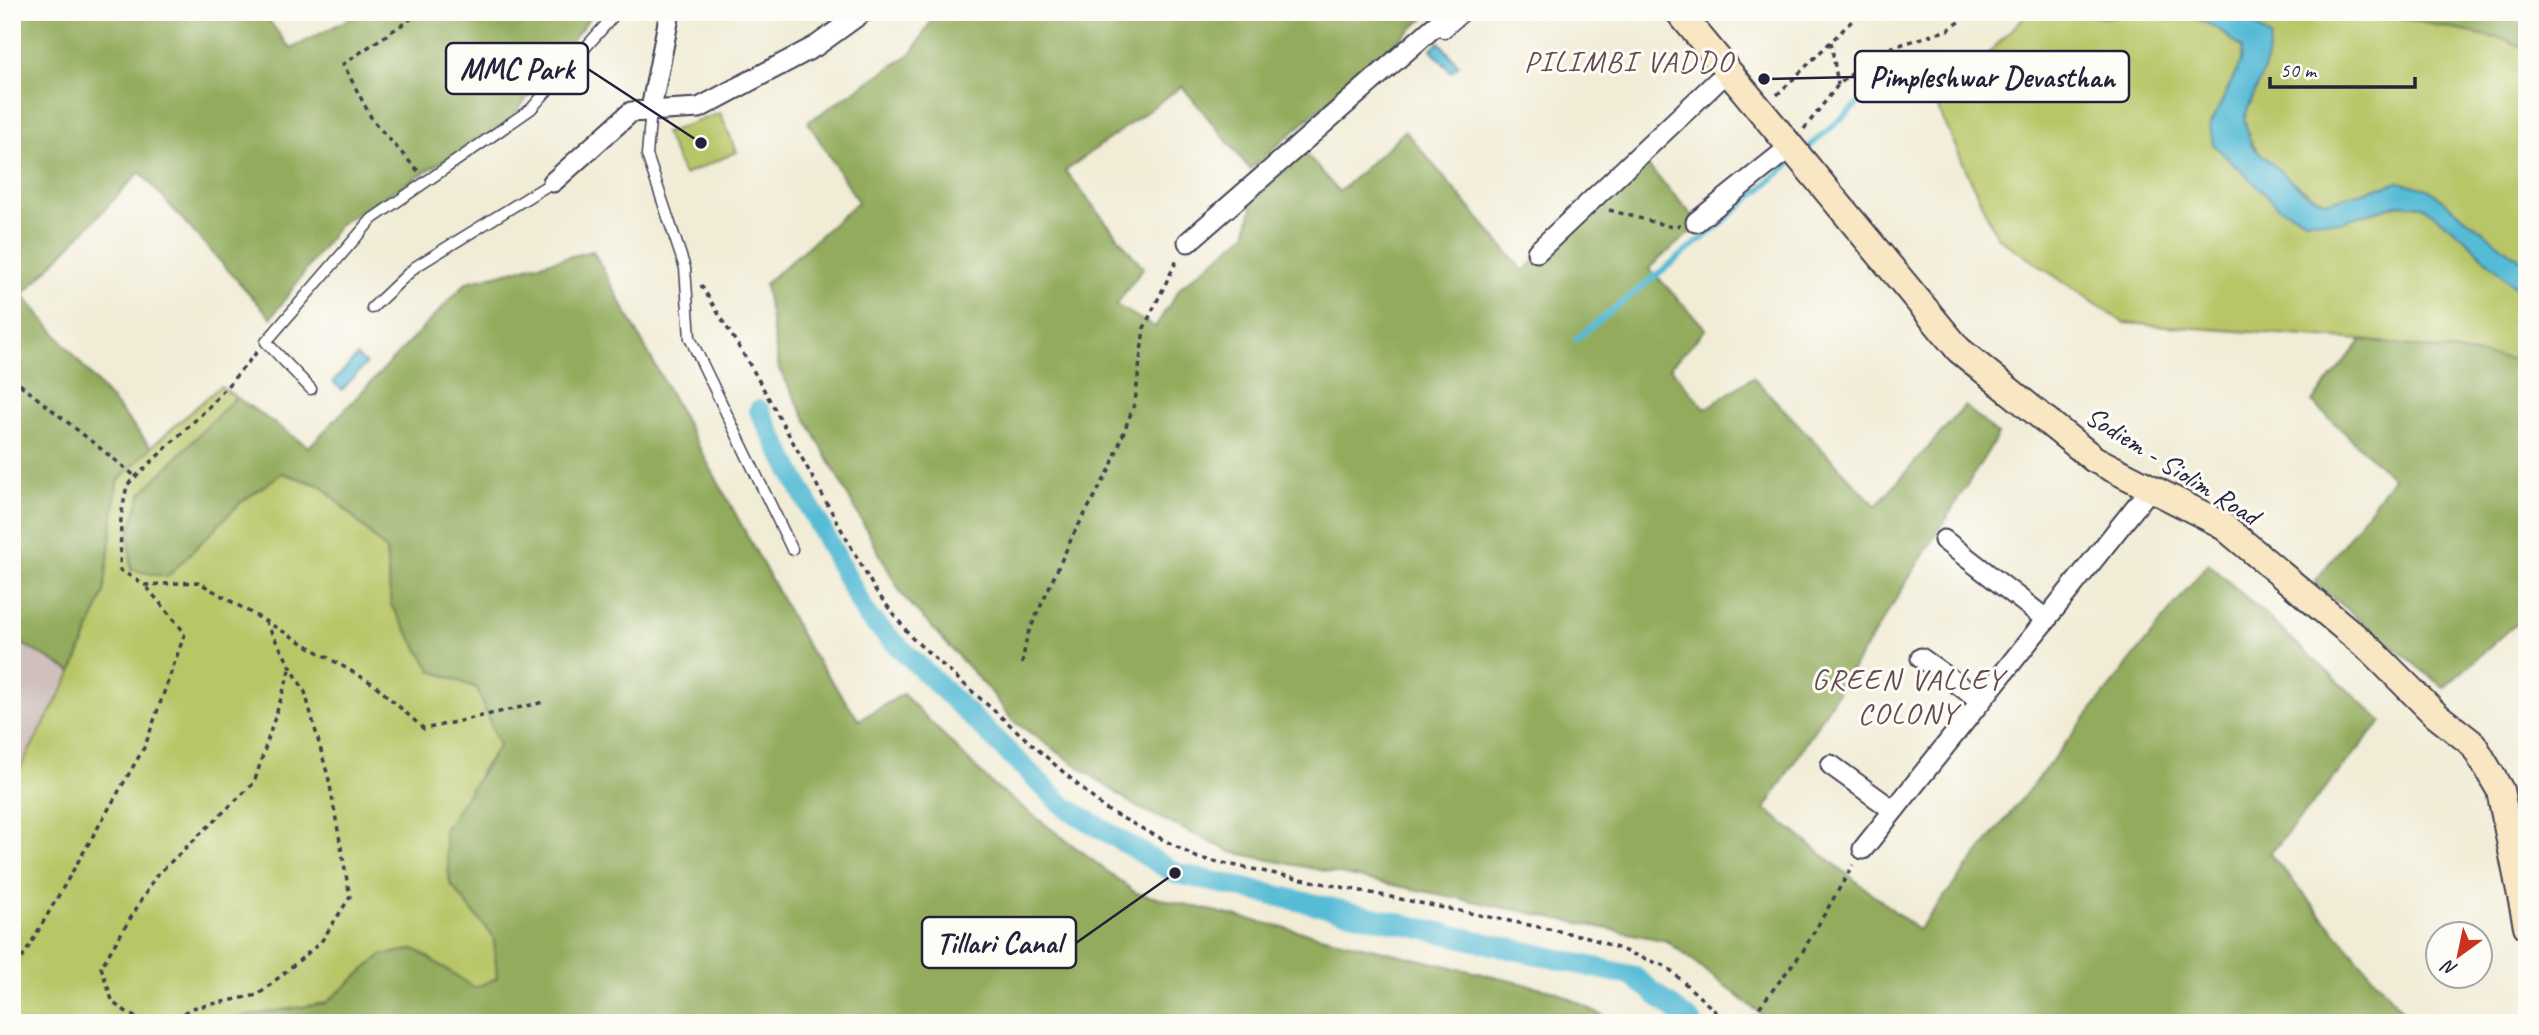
<svg xmlns="http://www.w3.org/2000/svg" width="2539" height="1035" font-family="Caveat,sans-serif">
	<rect width="100%" height="100%" fill="#fdfcf7"/>
	<filter id="ink" filterUnits="userSpaceOnUse"><feTurbulence type="fractalNoise" baseFrequency=".0143" numOctaves="2"/><feDisplacementMap in="SourceGraphic" scale="14" xChannelSelector="R" yChannelSelector="G"/><feConvolveMatrix kernelMatrix="1 2 1 2 8 2 1 2 1" color-interpolation-filters="sRGB"/></filter>
	<filter id="wash" filterUnits="userSpaceOnUse"><feTurbulence type="fractalNoise" baseFrequency=".00686" numOctaves="4" result="noise"/><feDisplacementMap in="SourceGraphic" scale="28" xChannelSelector="R" yChannelSelector="G"/><feGaussianBlur stdDeviation="1.57" result="paint"/><feColorMatrix in="noise" values="0 0 0 0 0 0 0 0 0 0 0 0 0 0 0 0 0 1.4 0 .05"/><feComposite in="paint" operator="in"/></filter>
	<g filter="url(#wash)">
		<rect width="100%" height="100%" fill="#f1ecd6"/>
		<path fill="#d0c0bb" d="M12 638 72 672 12 783Z"/>
		<path fill="#b8c668" stroke="#6d7452" stroke-width="2" d="M2029 12H2076L2104 18 2141 12H2183L2217 28 2242 48 2241 62 2210 126 2339 222 2399 204 2423 206 2463 237 2516 288 2527 293V366L2515 359 2362 340 2124 323 1997 237 1937 106Z
			M2240 12H2374L2506 40 2527 49V265L2399 182 2326 202C2301 190 2237 147 2245 116 2248 101 2258 85 2264 71L2247 17Z
			M720 113 737 152 684 175 665 133Z
			M220 386 236 397 141 494 167 577 240 503 282 473 322 486 386 550 391 605 432 671 477 688 499 746 480 772 450 883 494 938 497 978 475 988 415 949 382 955 326 1003 202 1023H16L12 1014V783L72 672 104 593 117 482 151 447Z"/>
		<path fill="#92ab5c" stroke="#5a664c" stroke-width="2" d="M12 12H262L291 49 362 12H594L510 120 340 224 271 318 140 172 23 295 151 447 117 482 104 593 72 672 12 638Z
			M936 12H1431L1250 169 1182 86 1065 171 1143 268 1116 305 1155 327 1181 287 1246 234 1255 194 1306 154 1339 192 1405 131 1523 271 1647 165 1700 224 1649 268 1706 329 1670 367 1705 409 1753 377 1876 506 1965 406 1998 435 1765 809 1918 930 2208 563 2382 721 2270 854 2412 1023H1766L1760 1013 1667 941 1231 852 1135 806 1012 720 992 693 902 595 779 369 765 284 858 202 808 122 913 52Z
			M2374 12H2527V49L2506 40Z
			M593 251 807 646 859 720 903 694 992 784 1136 893 1555 991 1618 1023H202L326 1003 382 955 415 949 475 988 497 978 494 938 450 883 444 830 499 746 477 688 432 671 391 605 386 550 322 486 282 473 240 503 167 577 131 570 129 533 141 494 236 397 309 447 467 282Z
			M2362 340 2515 359 2527 366V614L2444 688 2314 583 2393 478 2312 402Z"/>
		<path fill="#56bbd5" stroke="#3c6e88" stroke-width="2" d="M2183 12H2240L2271 38 2264 71 2244 118 2251 145 2304 192 2326 202 2399 182 2428 189 2527 265V293L2516 288 2463 237 2423 206 2399 204 2339 222 2306 220 2279 207 2213 144 2210 126 2241 62 2242 48 2217 28Z
			M1439 42 1459 65 1451 72 1431 49Z
			M357 356 366 364 342 390 333 382Z"/>
		<g fill="none" stroke-linecap="round" stroke-linejoin="round">
			<path stroke="#56bbd5" stroke-width="6" d="M1802 153 1860 102 1941 87
				M1576 339 1717 227 1794 160"/>
			<path stroke="#56bbd5" stroke-width="21" d="M759 410 867 616 1065 807 1175 873 1633 976 1692 1023"/>
		</g>
	</g>
	<g filter="url(#ink)">
		<g fill="none" stroke-linecap="round" stroke-linejoin="round">
			<defs>
				<path id="lane" d="M1444 33 1468 12
					M651 109 647 155 685 268 690 338 792 549
					M372 308 415 267 553 182
					M311 389 266 342 372 219 531 109 617 12"/>
				<path id="street" d="M651 109 670 12
					M553 182 631 112 699 108 816 46 863 12
					M1696 222 1790 147
					M1188 242 1451 12
					M1537 252 1728 71
					M1944 540 2047 620
					M1921 658 1981 701
					M1831 765 1893 810
					M1863 849 2150 489"/>
				<path id="secondary" d="M1679 12 1959 350 2094 459 2221 524 2371 650 2436 715 2473 744 2500 790 2527 926"/>
			</defs>
			<use href="#lane" stroke="#414052" stroke-width="13"/>
			<use href="#street" stroke="#414052" stroke-width="23"/>
			<use href="#secondary" stroke="#414052" stroke-width="30"/>
			<path stroke="#414052" stroke-width="3.5" stroke-dasharray="5 5" stroke-linecap="butt" d="M1831 42 1838 85
				M1777 95 1861 12
				M1804 129 1838 85 1880 51 1948 30 1974 12
				M418 171 373 121 343 64 421 12
				M1609 210 1672 227 1680 225
				M701 285 753 370 875 590 912 638 1105 809 1198 858 1588 937 1667 967 1728 1023
				M257 352 208 408 127 485 121 517 120 570 145 585 198 582 375 685 424 729 544 702
				M12 378 135 476
				M1022 664 1027 636 1073 535 1110 469 1135 402 1144 328 1178 258
				M12 976 145 746 185 633 145 585
				M144 1023 113 1003 101 967 156 876 254 783 291 667
				M166 1023 192 1008 258 995 321 942 350 897 329 780 305 692 266 623
				M1747 1023 1803 951 1853 865"/>
			<use href="#lane" stroke="#fff" stroke-width="10"/>
			<use href="#street" stroke="#fff" stroke-width="19"/>
			<use href="#secondary" stroke="#f9e7c3" stroke-width="26"/>
		</g>
	</g>
	<g text-anchor="middle" stroke-width="6" stroke-linejoin="round" paint-order="stroke">
		<g font-size="28" fill="#22223b" stroke="#fdfcf7">
			<text transform="translate(2173 465) rotate(32)" y="10">Sodiem - Siolim Road</text>
		</g>
		<g font-size="30" letter-spacing="2" fill="#664a51" stroke="#fdfcf7">
			<text x="1629" y="71">PILIMBI VADDO</text>
			<text x="1908" y="689">GREEN VALLEY<tspan x="1908" dy="34">COLONY</tspan></text>
		</g>
	</g>
	<path fill="none" stroke="#22223b" stroke-width="2.5" d="M701 143L588 69M1764 79L1855 77M1175 873L1076 943"/>
	<g fill="#22223b" stroke="#fdfcf7" stroke-width="2.5">
		<circle cx="701" cy="143" r="7"/>
		<circle cx="1764" cy="79" r="7"/>
		<circle cx="1175" cy="873" r="7"/>
	</g>
	<g fill="#fdfcf7" stroke="#22223b" stroke-width="2.5">
		<rect x="446" y="43" width="142" height="51" rx="7"/>
		<rect x="1855" y="51" width="274" height="51" rx="7"/>
		<rect x="922" y="917" width="154" height="51" rx="7"/>
	</g>
	<g font-size="30" text-anchor="middle" font-weight="bold" fill="#22223b">
		<text x="517" y="79">MMC Park</text>
		<text x="1992" y="87">Pimpleshwar Devasthan</text>
		<text x="999" y="953">Tillari Canal</text>
	</g>
	<rect width="2539" height="1035" fill="none" stroke="#fdfcf7" stroke-width="42"/>
	<g transform="translate(2459 955) rotate(213)"><circle r="33" fill="#fdfcf7" stroke="#a5a5ac" stroke-width="2"/>
	<path d="M0-5L12 26L0 18L-12 26Z" fill="#c8321e"/>
	<text y="-10" font-size="19" font-weight="bold" text-anchor="middle" fill="#22223b">N</text>
	</g>
	<path d="M2270 77v10h145v-10" fill="none" stroke="#22223b" stroke-width="3.5"/>
	<text x="2280" y="77" font-size="21" fill="#22223b" stroke="#fdfcf7" stroke-width="5" paint-order="stroke">50 m</text>
</svg>
